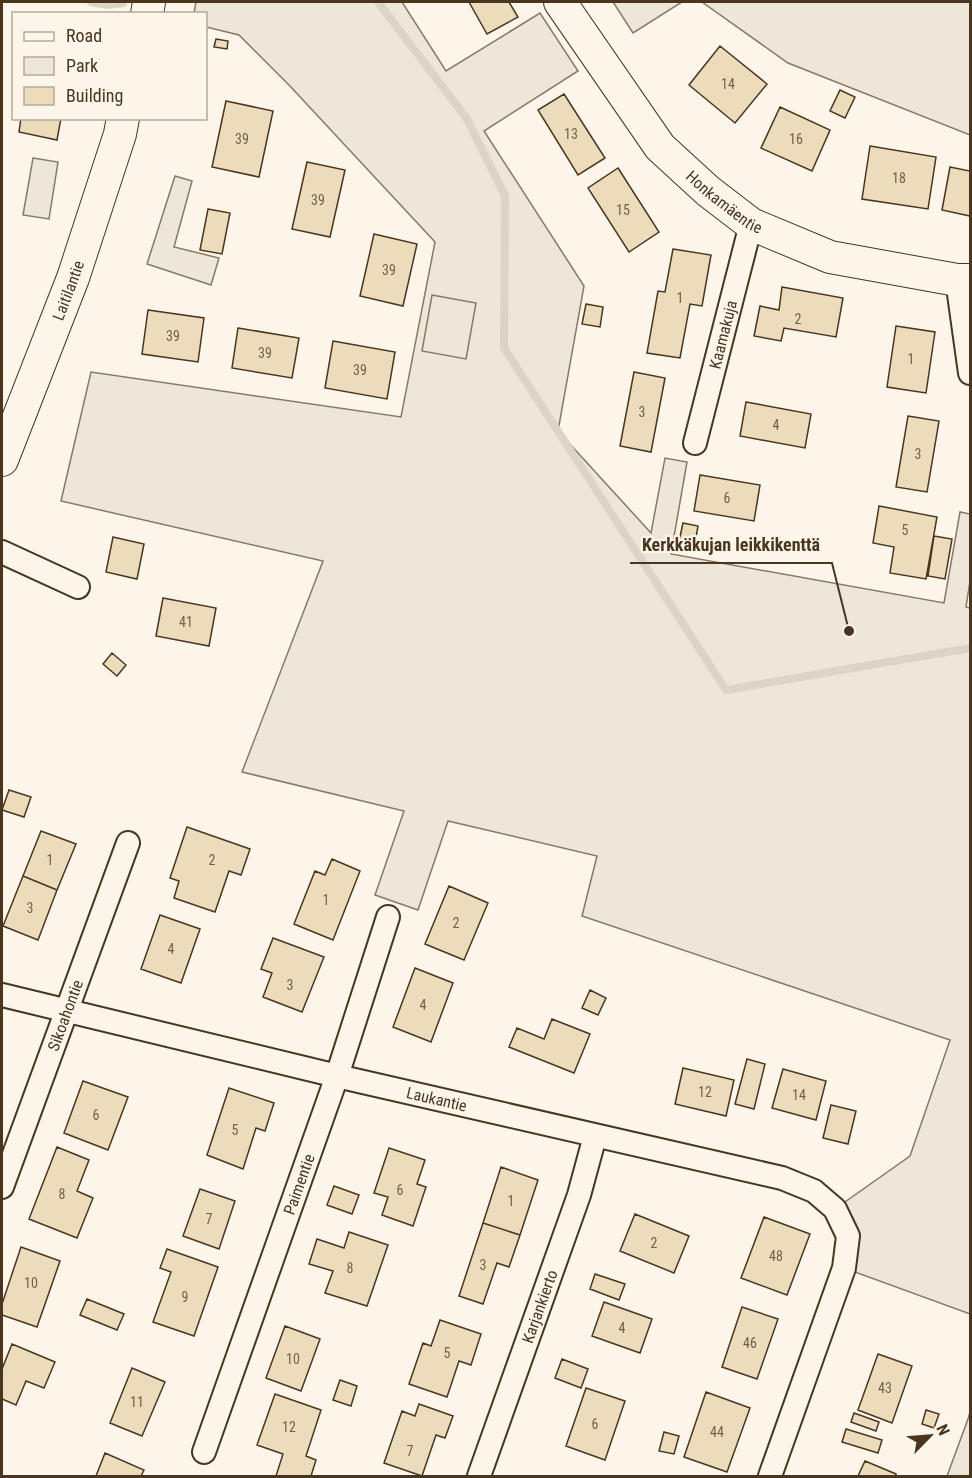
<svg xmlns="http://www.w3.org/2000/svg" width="972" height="1478" font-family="'Roboto Condensed',sans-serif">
	<rect width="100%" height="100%" fill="#fbf6e9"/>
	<path fill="#ede6d9" stroke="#887966" stroke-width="1.5" d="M196 2H402L446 71 540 13 578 71 484 131 584 286 558 431 651 533 665 458 687 462 671 554 944 603 960 512 970 514V581L966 607 970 608V1314L844 1268 835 1209 910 1156 950 1040 582 916 597 856 448 821 418 910 375 895 404 811 242 772 323 561 61 501 91 372 401 417 435 242 289 85 239 35 206 27V14L194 13Z
		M613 2H682L633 33Z
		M702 2H970V135L788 63Z
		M970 1412V1476H947L968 1419Z"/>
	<path fill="#ede7d9" stroke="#887966" stroke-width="1.5" d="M33 158 58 162 49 219 23 215Z
		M175 176 192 181 174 247 219 258 211 285 147 264Z
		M432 295 476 303 466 359 422 351Z"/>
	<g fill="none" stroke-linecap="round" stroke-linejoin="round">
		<path stroke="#dcd4c6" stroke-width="8" d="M91 2 108 5 123 3
			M378 2 467 119 505 196 504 348 726 690 970 648"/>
	</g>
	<path fill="#ecdcbc" stroke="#4a3520" stroke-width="1.5" d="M469 2H509L518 17 487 34Z
		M216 39 228 41 227 49 214 47Z
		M720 46 767 84 735 123 689 85Z
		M840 90 855 97 845 118 830 111Z
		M564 94 605 158 578 175 538 110Z
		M226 101 273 111 259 177 212 167Z
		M780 107 830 130 812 171 761 148Z
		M21 118H61L57 140 19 132Z
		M870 146 936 157 928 209 862 199Z
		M307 162 345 170 330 237 292 229Z
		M950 167 970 171V216L942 210Z
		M618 168 659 232 629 252 588 188Z
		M208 209 230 213 222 254 200 250Z
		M374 234 417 244 403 306 360 296Z
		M673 249 711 255 702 306 690 304 680 358 647 353 658 291 665 292Z
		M782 287 843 298 836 337 784 328 781 341 754 336 760 306 779 310Z
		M586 304 603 307 600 327 582 324Z
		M148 310 204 318 198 362 142 354Z
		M896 326 935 332 926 393 887 387Z
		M238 328 299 338 292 378 232 368Z
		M333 341 395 352 387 399 325 388Z
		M634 372 665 378 651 452 620 446Z
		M746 402 811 414 805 448 740 436Z
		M908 416 939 421 927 492 896 487Z
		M700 475 760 485 754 521 694 511Z
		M879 506 937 517 926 579 890 573 894 547 873 543Z
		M683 523 698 526 694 549 678 546Z
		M934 536 952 539 945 579 928 576Z
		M113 537 144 544 137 579 106 572Z
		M163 598 216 608 209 646 156 636Z
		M112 653 126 665 117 676 103 664Z
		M9 790 31 797 24 817 2 810Z
		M187 827 250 849 241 875 229 871 215 912 174 898 179 881 170 878Z
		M41 831 76 844 57 890 23 876Z
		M332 859 360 871 333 940 294 924 315 871 325 875Z
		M23 876 57 890 38 940 3 926Z
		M449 886 488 903 464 960 425 944Z
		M160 915 200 929 181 983 141 969Z
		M273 938 324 957 302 1012 263 997 272 973 261 969Z
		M415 968 453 983 431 1042 393 1027Z
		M590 990 606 998 598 1015 582 1008Z
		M552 1019 590 1034 574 1073 509 1047 517 1028 544 1039Z
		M747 1059 765 1064 754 1109 735 1104Z
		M683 1068 734 1080 726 1116 675 1104Z
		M783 1069 826 1081 816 1120 772 1108Z
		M83 1081 128 1097 108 1150 64 1133Z
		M229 1088 274 1103 265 1131 256 1128 243 1169 207 1155Z
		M831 1105 856 1111 848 1144 823 1138Z
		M57 1147 89 1160 77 1191 93 1198 77 1238 29 1219Z
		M389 1148 425 1160 417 1184 426 1187 413 1226 382 1215 388 1197 374 1193Z
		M501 1167 538 1180 520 1235 483 1223Z
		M334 1186 359 1195 352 1214 327 1205Z
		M200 1189 235 1201 219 1249 183 1236Z
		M635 1214 689 1236 674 1273 620 1251Z
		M764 1217 810 1234 787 1295 741 1278Z
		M483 1223 520 1235 509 1267 497 1263 483 1304 459 1296Z
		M349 1232 388 1245 367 1306 325 1293 333 1271 309 1264 317 1239 344 1248Z
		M21 1247 60 1261 37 1327 2 1315V1304Z
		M167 1249 218 1267 194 1336 153 1322 171 1272 160 1268Z
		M595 1274 625 1284 619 1300 590 1289Z
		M87 1299 124 1314 117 1330 80 1315Z
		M604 1302 652 1319 640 1353 592 1336Z
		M742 1307 778 1319 757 1379 722 1367Z
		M440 1320 481 1334 471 1365 459 1361 447 1397 409 1384 423 1343 431 1346Z
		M285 1326 320 1339 301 1391 266 1378Z
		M12 1344 55 1362 44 1388 26 1381 16 1405 2 1399V1369Z
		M878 1354 912 1366 892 1423 858 1410Z
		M562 1359 588 1369 581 1388 555 1378Z
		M132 1368 165 1382 142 1436 110 1423Z
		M340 1380 357 1386 351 1406 333 1400Z
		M586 1388 625 1401 605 1460 566 1446Z
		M706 1392 750 1408 727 1472 684 1457Z
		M275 1394 321 1410 306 1456 316 1460 311 1476H276L283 1454 257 1445Z
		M419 1404 453 1416 445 1438 436 1435 422 1476 384 1463 402 1411 415 1416Z
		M926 1410 939 1414 934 1428 922 1424Z
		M854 1413 879 1422 876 1431 851 1422Z
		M846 1429 882 1440 878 1453 842 1442Z
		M664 1432 679 1436 674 1454 659 1451Z
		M105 1453 144 1470 141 1476H96Z
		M865 1461 896 1474 895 1476H858Z"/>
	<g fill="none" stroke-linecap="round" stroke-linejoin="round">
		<defs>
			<g id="street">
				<path d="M957 280 970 373"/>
				<path id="s1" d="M695 443 751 224"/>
				<path d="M2 552 78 587"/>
				<path id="s2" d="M2 995 337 1076 782 1178 814 1191 835 1209 848 1236 844 1268 770 1476"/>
				<path id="s3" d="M2 1187 128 843"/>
				<path id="s4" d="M204 1452 337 1076 388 917"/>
				<path id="s5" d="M479 1476 579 1195 595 1136"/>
			</g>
			<g id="secondary">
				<path id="s6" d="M560 2 660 147 708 191 751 224 830 257 957 280H970"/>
				<path d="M147 14 149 2"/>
				<path id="s7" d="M2 460 73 278 120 134 123 118"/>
			</g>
		</defs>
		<use href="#street" stroke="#4a3520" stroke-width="26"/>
		<use href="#secondary" stroke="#4a3520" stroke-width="34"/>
		<use href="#street" stroke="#fbf6e9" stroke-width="22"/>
		<use href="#secondary" stroke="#fbf6e9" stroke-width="32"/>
	</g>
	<g text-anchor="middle" stroke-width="4.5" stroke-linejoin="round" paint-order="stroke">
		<g font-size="14" fill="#725f47">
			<text x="728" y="89">14</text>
			<text x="571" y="139">13</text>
			<text x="242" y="144">39</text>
			<text x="796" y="144">16</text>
			<text x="899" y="183">18</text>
			<text x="318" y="205">39</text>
			<text x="623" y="215">15</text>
			<text x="389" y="275">39</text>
			<text x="680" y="303">1</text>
			<text x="798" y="324">2</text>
			<text x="173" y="341">39</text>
			<text x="265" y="358">39</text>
			<text x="911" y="364">1</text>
			<text x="360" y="375">39</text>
			<text x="642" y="417">3</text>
			<text x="776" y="430">4</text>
			<text x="918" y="459">3</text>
			<text x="727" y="503">6</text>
			<text x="905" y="535">5</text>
			<text x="186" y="627">41</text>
			<text x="50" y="865">1</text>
			<text x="212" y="865">2</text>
			<text x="326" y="905">1</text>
			<text x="30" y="913">3</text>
			<text x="456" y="928">2</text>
			<text x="171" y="954">4</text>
			<text x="290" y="990">3</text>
			<text x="423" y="1010">4</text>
			<text x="705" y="1097">12</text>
			<text x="799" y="1100">14</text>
			<text x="96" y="1120">6</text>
			<text x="235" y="1135">5</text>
			<text x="400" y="1195">6</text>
			<text x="62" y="1199">8</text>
			<text x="511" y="1206">1</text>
			<text x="209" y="1224">7</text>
			<text x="654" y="1248">2</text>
			<text x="776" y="1261">48</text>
			<text x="483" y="1270">3</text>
			<text x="350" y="1273">8</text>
			<text x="31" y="1288">10</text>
			<text x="185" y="1302">9</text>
			<text x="622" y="1333">4</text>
			<text x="750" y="1348">46</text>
			<text x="447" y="1358">5</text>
			<text x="293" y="1364">10</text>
			<text x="885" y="1393">43</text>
			<text x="137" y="1407">11</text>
			<text x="595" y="1429">6</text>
			<text x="289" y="1432">12</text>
			<text x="717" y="1437">44</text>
			<text x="410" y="1456">7</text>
		</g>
		<g font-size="16" fill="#4a3520" stroke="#fbf6e9">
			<text dy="6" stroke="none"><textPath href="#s6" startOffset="261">Honkamäentie</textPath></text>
			<text dy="6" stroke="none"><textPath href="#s7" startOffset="182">Laitilantie</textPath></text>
			<text dy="6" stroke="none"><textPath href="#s1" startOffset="112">Kaamakuja</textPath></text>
			<text dy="6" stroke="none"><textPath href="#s3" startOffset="183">Sikoahontie</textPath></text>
			<text dy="6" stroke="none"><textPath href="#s2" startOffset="447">Laukantie</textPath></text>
			<text dy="6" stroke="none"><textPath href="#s4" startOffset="284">Paimentie</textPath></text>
			<text dy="6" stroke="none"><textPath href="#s5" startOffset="180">Karjankierto</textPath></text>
		</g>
	</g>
	<path fill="none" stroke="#4a3520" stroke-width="2" d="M849 631L832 563H630"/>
	<circle fill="#4a3520" stroke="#fbf6e9" stroke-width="2" cx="849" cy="631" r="6"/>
	<g font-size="18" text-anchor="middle" font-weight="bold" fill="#4a3520" stroke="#fbf6e9" stroke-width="4.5" stroke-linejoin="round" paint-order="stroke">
		<text x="731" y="551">Kerkkäkujan leikkikenttä</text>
	</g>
	<rect width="972" height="1478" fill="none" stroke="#4a3520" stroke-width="6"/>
	<rect x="12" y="12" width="195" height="108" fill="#fbf6e9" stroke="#b4a999" stroke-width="1.5"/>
	<rect x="24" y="32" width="30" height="9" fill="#fbf6e9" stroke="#b4a999" stroke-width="1.5"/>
	<text x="66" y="42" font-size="18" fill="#4a3520">Road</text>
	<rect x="24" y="57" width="30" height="18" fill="#ede6d9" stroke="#b4a999" stroke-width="1.5"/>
	<text x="66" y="72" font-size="18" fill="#4a3520">Park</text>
	<rect x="24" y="87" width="30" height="18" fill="#ecdcbc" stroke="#b4a999" stroke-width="1.5"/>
	<text x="66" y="102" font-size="18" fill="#4a3520">Building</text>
	<g transform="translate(930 1436) rotate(65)" stroke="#fbf6e9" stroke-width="4.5" paint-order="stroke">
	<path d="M0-4.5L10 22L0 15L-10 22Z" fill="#4a3520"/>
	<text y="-9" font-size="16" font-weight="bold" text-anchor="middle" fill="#4a3520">N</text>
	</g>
</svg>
